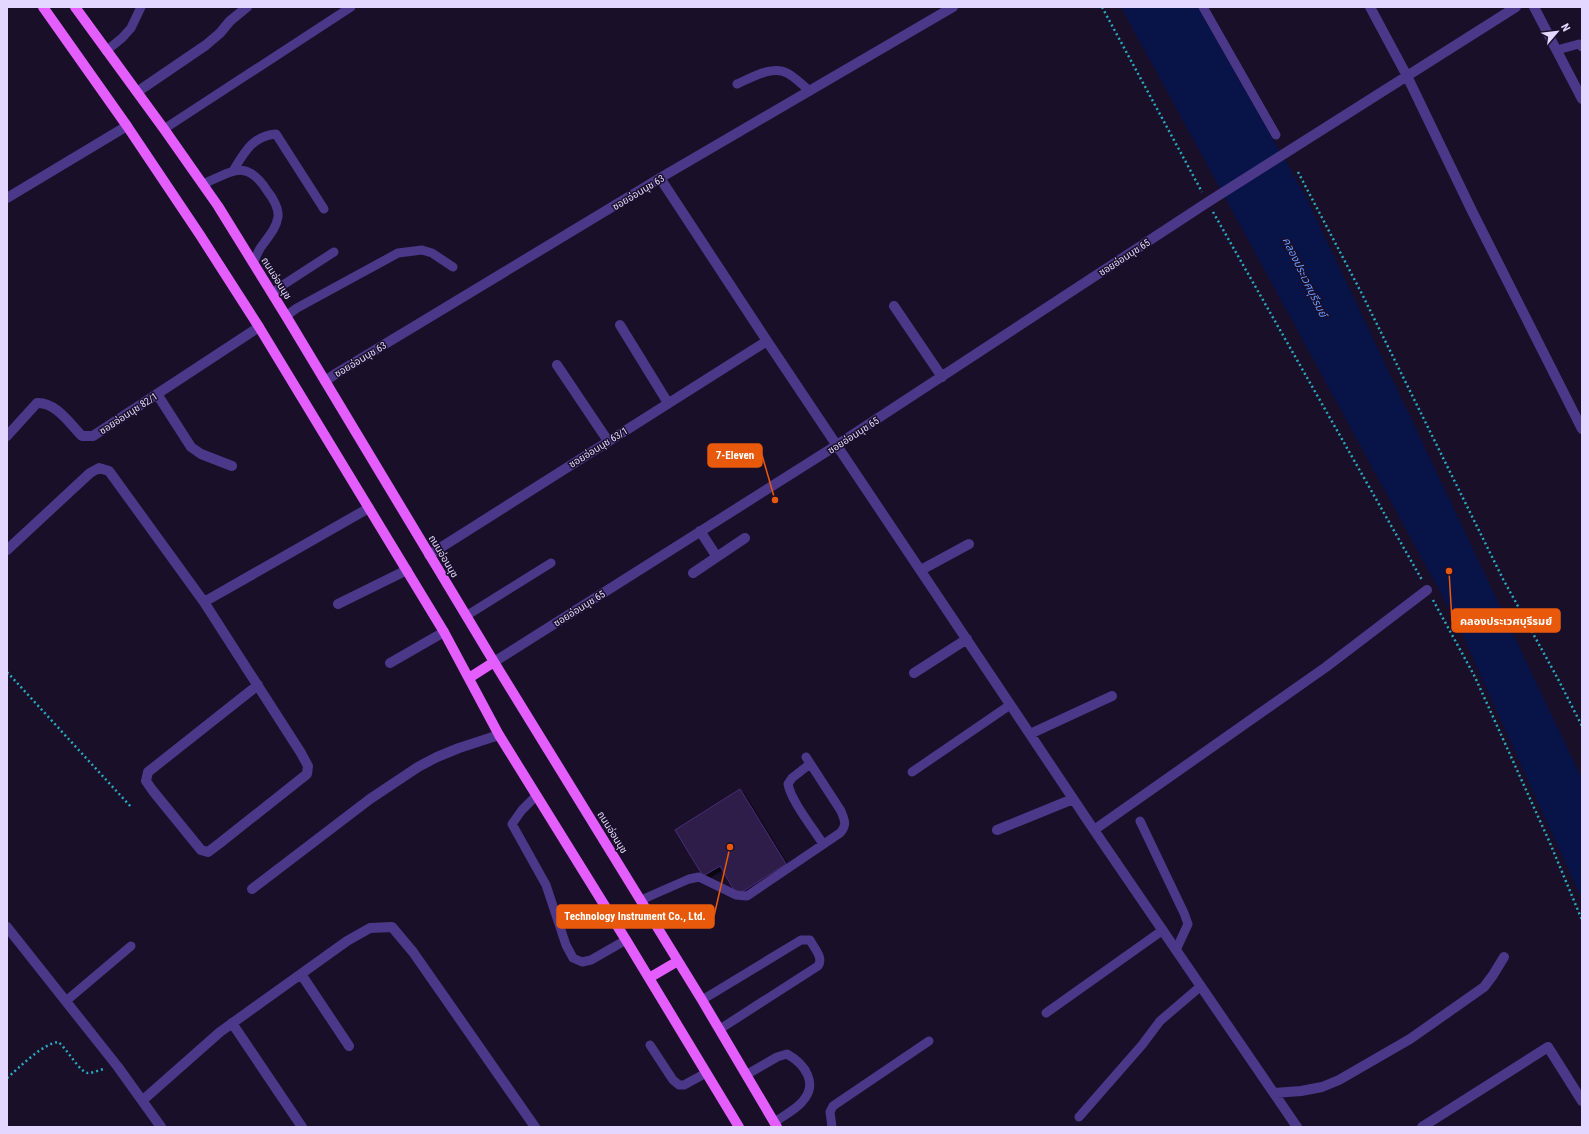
<svg xmlns="http://www.w3.org/2000/svg" width="1589" height="1134" font-family="'Roboto Condensed','Noto Sans Thai',sans-serif">
	<defs>
		<filter id="shadow"><feDropShadow dx="3.5" dy="3.5" stdDeviation="0" flood-color="#0009"/></filter>
	</defs>
	<rect width="100%" height="100%" fill="#190f29"/>
	<path fill="#081348" d="M1121 7H1198L1306 197 1582 779V900L1456 621Z"/>
	<path fill="#2e1a4a" stroke="#4a2c77" filter="url(#shadow)" d="M740 789 786 864 737 895 720 866 703 876 675 830Z"/>
	<g fill="none" stroke-linecap="round" stroke-linejoin="round">
		<path stroke="#2ba9bf" stroke-width="2.5" stroke-dasharray="2 3" stroke-linecap="butt" d="M1102 7 1202 192
			M1298 172 1361 292 1503 579 1558 679 1582 726
			M1213 212 1422 580
			M1433 600 1475 677 1550 843 1582 920
			M7 674 8 673 132 808
			M7 1078C19 1068 42 1044 58 1042 67 1048 79 1072 88 1073 93 1073 99 1070 104 1069"/>
		<path stroke="#4c3889" stroke-width="9" d="M1203 7 1276 135
			M1557 50 1579 44 1582 47
			M106 51 122 38 131 28 141 7
			M737 84C751 78 772 65 787 73 795 77 803 86 810 91
			M164 129 351 7
			M233 171C244 153 252 136 276 134L324 209
			M203 184C233 171 247 158 268 192 273 198 279 209 278 217 276 229 268 237 261 247 258 251 256 258 253 263
			M272 294 283 285 334 252
			M286 316 297 308 398 253 422 250 432 253 453 267
			M466 616 551 563
			M810 764 792 778 788 784C791 801 813 828 823 844
			M912 772 1010 705
			M536 796 522 810 512 824 546 885 566 945 573 958 582 962 591 960 626 940
			M1140 821 1184 913 1188 924 1176 950
			M641 900 689 879 699 877 736 895 747 896 840 833C847 825 845 821 841 811L806 757
			M702 1000 801 940H810C814 948 824 958 818 966L720 1029
			M66 1001 131 946
			M1046 1013 1163 930
			M650 1045 673 1080 679 1085H684L706 1073
			M746 1075 777 1057 787 1054C805 1064 819 1084 802 1102 795 1110 783 1116 775 1122
			M1079 1117 1142 1045 1160 1021 1201 986
			M832 1127 830 1112 833 1106 929 1041"/>
		<path stroke="#4c3889" stroke-width="10" d="M1370 7 1407 76 1472 211 1582 429
			M1534 7 1582 99
			M137 92 206 45 220 33 230 21 247 7
			M660 178 767 341 1094 830 1297 1127
			M7 198 127 126
			M894 306 942 377
			M620 325 668 403
			M557 365 608 441
			M325 381 337 373 660 178 953 7
			M157 394 191 447 201 454 232 466
			M7 436 37 403C56 402 70 424 82 436H93L259 327
			M700 531 717 557
			M7 550 90 473 99 468 109 471 204 602 369 508
			M429 555 767 341
			M921 570 969 544
			M693 573 745 538
			M204 602 301 753 308 766 307 774 220 843 208 852 201 850 153 791 146 781 148 772 258 685
			M338 604 407 570
			M494 662 837 445 1208 202 1516 7
			M390 663 444 632
			M914 673 967 639
			M1030 734 1112 696
			M997 830 1073 799
			M1094 830 1326 667 1427 590
			M252 889 370 799 418 767 437 757 459 748 499 735
			M7 927 118 1067 161 1127
			M301 974 349 1046
			M232 1023 302 1127
			M1274 1093 1301 1091 1322 1087 1339 1080 1410 1039 1484 987 1493 975 1504 957
			M143 1100 220 1032 347 941 370 928 392 927 413 952 535 1127
			M1422 1127 1548 1047 1582 1101"/>
		<path stroke="#e45eff" stroke-width="10" d="M43 7 127 126 200 235 259 327 444 632 499 735 626 940 739 1127
			M75 7 164 129 218 206 286 316 494 662 702 1000 777 1127
			M469 678 494 662
			M649 978 678 961"/>
	</g>
	<g text-anchor="middle" stroke-width="3" stroke-linejoin="round" paint-order="stroke">
		<g font-size="10" fill="#e4d7ff" stroke="#190f29">
			<text transform="translate(638 192) rotate(-31)" y="4">ซอยอ่อนนุช 63</text>
			<text transform="translate(1124 257) rotate(-33)" y="4">ซอยอ่อนนุช 65</text>
			<text transform="translate(277 278) rotate(58)" y="4">ถนนอ่อนนุช</text>
			<text transform="translate(360 359) rotate(-31)" y="4">ซอยอ่อนนุช 63</text>
			<text transform="translate(128 413) rotate(-33)" y="4">ซอยอ่อนนุช 82/1</text>
			<text transform="translate(853 435) rotate(-33)" y="4">ซอยอ่อนนุช 65</text>
			<text transform="translate(598 447) rotate(-32)" y="4">ซอยอ่อนนุช 63/1</text>
			<text transform="translate(444 556) rotate(59)" y="4">ถนนอ่อนนุช</text>
			<text transform="translate(579 608) rotate(-32)" y="4">ซอยอ่อนนุช 65</text>
			<text transform="translate(613 832) rotate(58)" y="4">ถนนอ่อนนุช</text>
		</g>
		<g font-size="11" font-style="italic" fill="#6598ff" stroke="#190f29">
			<text transform="translate(1305 277) rotate(64)" y="4">คลองประเวศบุรีรมย์</text>
		</g>
	</g>
	<path fill="none" stroke="#e8590c" stroke-width="1.5" d="M775 500L762 455M1449 571L1452 621M730 847L714 916"/>
	<g fill="#e8590c" stroke="#190f29" stroke-width="1.5">
		<circle cx="775" cy="500" r="4"/>
		<circle cx="1449" cy="571" r="4"/>
		<circle cx="730" cy="847" r="4"/>
	</g>
	<g fill="#e8590c" stroke="#e8590c" stroke-width="1.5">
		<rect x="708" y="444" width="54" height="23" rx="4"/>
		<rect x="1452" y="609" width="108" height="23" rx="4"/>
		<rect x="557" y="905" width="157" height="23" rx="4"/>
	</g>
	<g font-size="11" text-anchor="middle" font-weight="bold" fill="#fff">
		<text x="735" y="459">7-Eleven</text>
		<text x="1506" y="625">คลองประเวศบุรีรมย์</text>
		<text x="635" y="920">Technology Instrument Co., Ltd.</text>
	</g>
	<rect width="1589" height="1134" fill="none" stroke="#e4d7ff" stroke-width="16"/>
	<g transform="translate(1557 32) rotate(62)" stroke="#190f29" stroke-width="3" paint-order="stroke">
	<path d="M0-3L7 15L0 10L-7 15Z" fill="#e4d7ff"/>
	<text y="-6" font-size="11" font-weight="bold" text-anchor="middle" fill="#e4d7ff">N</text>
	</g>
</svg>
